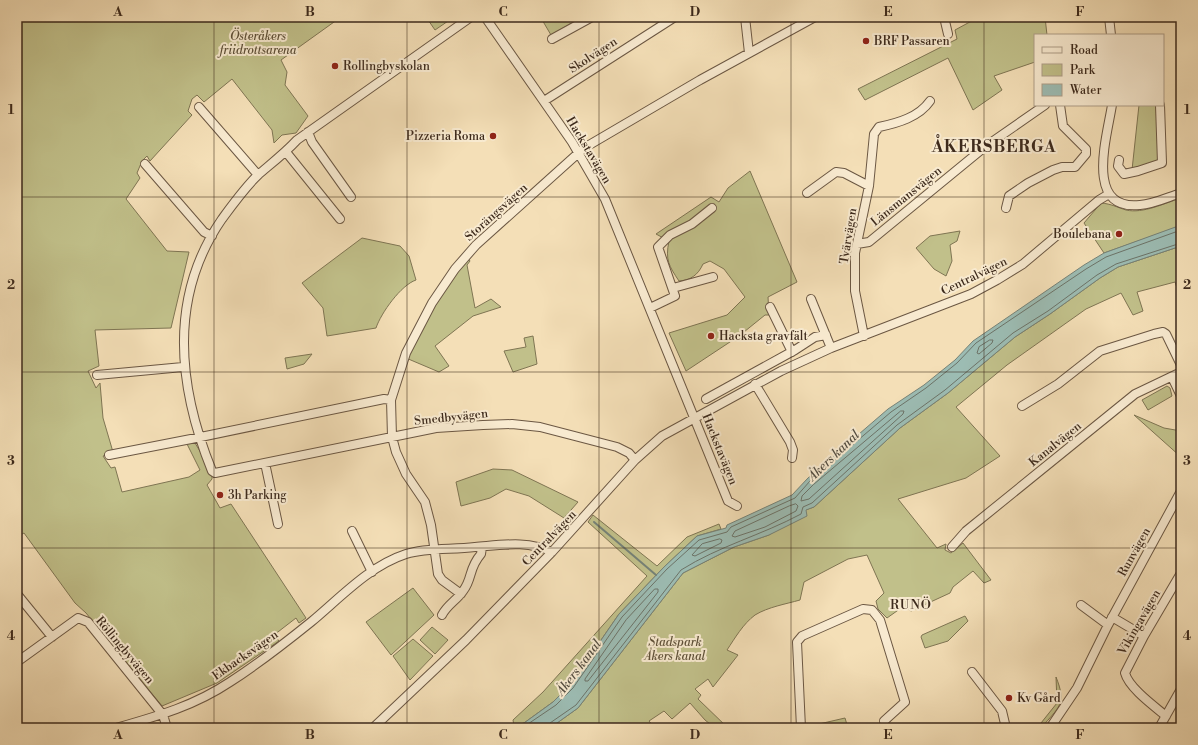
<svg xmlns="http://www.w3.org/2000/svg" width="1198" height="745" font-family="'Libre Bodoni',serif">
	<rect width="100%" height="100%" fill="#f4dfb7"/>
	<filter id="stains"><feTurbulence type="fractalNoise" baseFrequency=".005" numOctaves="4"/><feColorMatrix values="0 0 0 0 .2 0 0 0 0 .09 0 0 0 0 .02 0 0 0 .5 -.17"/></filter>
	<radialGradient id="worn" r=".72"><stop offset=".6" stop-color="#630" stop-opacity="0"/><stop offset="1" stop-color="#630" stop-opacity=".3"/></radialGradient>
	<path fill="#c1c08a" stroke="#7f7553" d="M17 17H341L281 60 287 72 285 85 308 116 296 133 282 135 274 143 272 130 232 79 204 102 197 95 192 99 188 111 192 115 150 161 147 156 142 161 137 173 140 178 126 199 167 251 189 252 171 328 95 330 99 366 88 371 96 388 100 383 103 418 113 452 103 456 111 468 115 467 122 492 189 477 200 470 187 444 192 442 195 443 212 471V479L207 485 220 508 231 504 306 618 299 623 296 618 274 635 279 641 217 683 162 706 86 613 75 603 24 533 17 537Z
		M426 17H454L435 30Z
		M543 17H582L551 35 541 18Z
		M979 17H1045L1047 35H1035V62L994 76 1002 90 973 110 948 58 865 100 858 89 957 39 955 30Z
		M1139 105H1158L1161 160 1132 170Z
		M750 171 797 282 768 297 769 315H765L739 336 686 371 669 333 727 315 745 297 724 269 710 261 703 264C698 275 691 280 679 281 669 266 665 260 669 241L656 234 711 197 719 202 728 188Z
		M1181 198V226L1104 253 1084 223 1101 203C1112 204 1116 207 1126 210 1143 214 1165 203 1181 198Z
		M960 231 957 241 950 245 952 261 946 276 934 269 916 248 930 236Z
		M362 238 400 246 409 256 416 280C401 285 381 313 376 328L327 336 323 308 302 283Z
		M1181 246V290L1178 291 1175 282 1137 292 1143 311 1133 315 1121 293 1086 309 1007 365 956 407 1000 456 966 478 898 499 937 548 946 544 945 550 951 553 963 543 991 580 984 583 973 571 953 587 950 593 911 611 904 606 887 618 878 609 876 601 884 593 867 555 848 559 804 582 800 600C786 604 768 607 755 615 743 624 735 638 727 650L738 655 713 687 708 679 695 689 701 695 698 699 728 728H715L705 720 690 703 672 719 664 711 649 721 655 728H550L578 708 683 573 734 547 769 535 805 510 814 507 900 428 948 393 1015 337 1050 314 1100 278 1118 267Z
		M468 258 470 261 467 265 475 308 491 299 501 307 473 316 435 346 449 366 439 372 406 358 443 291Z
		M533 336 537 364 513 372 504 351 526 347 524 338Z
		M312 354 304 364 287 369 285 358Z
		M1167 386 1170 388 1172 396 1148 410 1142 400Z
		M1134 415 1164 428 1181 431V457Z
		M493 469 512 470 578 502 564 518 529 496 506 489 490 498 461 506 456 482Z
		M593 515 657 566 687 537 719 524 721 529 697 536 664 567 619 614 570 685 553 702 524 723 514 726 513 720 543 692 647 576 588 522Z
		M413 588 434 615 391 655 366 622Z
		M965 616 968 621 948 641 925 648 921 637 922 635Z
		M432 627 448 640 435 654 420 640Z
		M413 639 433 656 410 680 393 656Z
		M1056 677C1067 704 1059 707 1041 728H1037L1057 703Z
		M845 718 848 728H806V727Z"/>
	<path fill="#9cbcb3" stroke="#768277" d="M1181 225V246L1118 267 1100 278 1050 314 1015 337 948 393 900 428 814 507 806 510 807 516 769 535 734 547 683 573 578 708 550 728H512L524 723 553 702 570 685 619 614 664 567 697 536 726 528 727 525 792 495 808 478 888 409 924 385 955 360 973 341 1084 265 1104 253Z"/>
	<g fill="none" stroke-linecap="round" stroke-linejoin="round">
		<path stroke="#6c7368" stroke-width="1" d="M990 340H993L992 343 979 354 977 353 979 347Z
			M901 411H904L903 414 809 499 801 501 802 496 813 485Z
			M796 504 798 506 796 511 765 527 735 537 732 536 735 531 789 506Z
			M720 539 722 540 721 543 695 556 692 555 702 544Z
			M655 589H658V592L588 681H585V679L626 620Z
			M522 728 556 705 573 688 622 617 667 569 699 540 727 532 731 527 795 498 810 481 891 412 926 388 957 363 976 343 1086 269 1106 257 1181 230
			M548 728 550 723 576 705 681 570C719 546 762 535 801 514L803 507 812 503 897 425 945 390 1013 333 1048 311 1097 275 1116 264 1181 243"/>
		<path stroke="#768277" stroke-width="2" d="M594 522 656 575"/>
		<defs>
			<path id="minor" d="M471 17 297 140C285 153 272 163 259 174 246 186 233 204 222 219 168 297 178 387 212 471L215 473 436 428 483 425 512 424 540 427 617 447 629 453 635 460
				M485 17 572 142 605 199 728 501 737 506
				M745 17 749 53
				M944 17 948 34
				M1109 17 1111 35
				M552 39 592 17
				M544 101 675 17
				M1112 105C1107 137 1084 211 1140 205 1154 204 1168 197 1181 193
				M199 107 258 175
				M308 132 312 142 351 197
				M286 152 340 219
				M1119 160 1118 166 1124 174 1138 171 1162 163 1160 105
				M145 164 204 232 212 236
				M807 193 836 172 844 173 869 186
				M1006 208 1009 196 1028 183 1053 170 1062 167H1075L1086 154V149L1063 126 1060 105
				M857 244 869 242 986 146 1045 105
				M673 288 713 277
				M811 299 831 348
				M770 307 792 352
				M650 308 675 296 658 247 670 235 692 224 712 208
				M864 336 855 291V253L869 186 874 134 879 127C898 123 919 117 930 101
				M97 375 183 367
				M1172 377 1181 396
				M755 384 790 442 793 450 792 458
				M706 399 795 350 815 337 826 335
				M1022 406 1058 384 1100 351 1154 334 1163 332 1166 334 1181 365
				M109 455 191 439 384 399 391 400
				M265 463 278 524
				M352 531 372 572
				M952 547 966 531 1135 394 1181 372
				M17 594 52 637
				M461 594 442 580 438 574 431 525 425 502 406 474 396 452 392 437 391 400 406 353 432 303 455 269 476 245 584 148 700 80 815 17
				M1081 605 1108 625
				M442 615C447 605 457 600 463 591 473 578 468 569 481 554L482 547
				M1112 617 1144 636
				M17 662 78 618 88 622 163 715 167 728
				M972 672 1002 711 1006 728
				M1166 716C1154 706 1129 688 1125 673L1144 636 1181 573
				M116 728C158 716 194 706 230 682 258 664 285 643 311 622 340 598 369 566 406 554 428 547 452 550 475 547 501 545 528 540 552 552
				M373 728 466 640 552 552 635 460 662 436 781 371 831 348 971 294 997 280 1023 264 1099 200 1109 194
				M801 728 797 642 802 636 863 609 872 610 880 620 905 702 884 721
				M1050 728 1077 688 1108 625 1181 491
				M1159 728 1181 689"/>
		</defs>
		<use href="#minor" stroke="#6b5743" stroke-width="10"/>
		<use href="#minor" stroke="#f8ead0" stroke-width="8"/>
	</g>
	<path fill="none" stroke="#3d2a1c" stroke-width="1" stroke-opacity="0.55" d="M214 17V728M407 17V728M599 17V728M791 17V728M984 17V728M17 197H1181M17 372H1181M17 548H1181"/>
	<g fill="#8f2418" stroke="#f8ead0" stroke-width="1.5">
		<circle cx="866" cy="41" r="4"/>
		<circle cx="335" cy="66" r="4"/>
		<circle cx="493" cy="136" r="4"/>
		<circle cx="1119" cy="234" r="4"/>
		<circle cx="711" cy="336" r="4"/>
		<circle cx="220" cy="495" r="4"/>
		<circle cx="1009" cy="698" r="4"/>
	</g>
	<g text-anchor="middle" stroke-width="4" stroke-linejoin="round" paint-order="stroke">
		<g font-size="12" font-style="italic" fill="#5e5038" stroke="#f8ead0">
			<text x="258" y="40">Österåkers<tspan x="258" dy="14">friidrottsarena</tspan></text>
			<text x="675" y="646">Stadspark<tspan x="675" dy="14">Åkers kanal</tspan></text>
		</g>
		<g font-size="12" fill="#3d2a1c" stroke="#f8ead0" text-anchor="start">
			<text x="874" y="45">BRF Passaren</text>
			<text x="343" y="70">Rollingbyskolan</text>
			<text x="485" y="140" text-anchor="end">Pizzeria Roma</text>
			<text x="1111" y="238" text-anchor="end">Boulebana</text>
			<text x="719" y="340">Hacksta gravfält</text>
			<text x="228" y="499">3h Parking</text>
			<text x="1017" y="702">Kv Gård</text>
		</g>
		<g font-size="12" fill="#3d2a1c" stroke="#f8ead0">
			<text transform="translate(593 55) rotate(-33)" y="4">Skolvägen</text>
			<text transform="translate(589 150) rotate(59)" y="4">Hackstavägen</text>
			<text transform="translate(906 196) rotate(-39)" y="4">Länsmansvägen</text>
			<text transform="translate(496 212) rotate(-42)" y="4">Storängsvägen</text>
			<text transform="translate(848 236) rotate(-81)" y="4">Tvärvägen</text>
			<text transform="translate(974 276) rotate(-26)" y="4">Centralvägen</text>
			<text transform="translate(451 417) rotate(-6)" y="4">Smedbyvägen</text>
			<text transform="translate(1055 444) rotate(-39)" y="4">Kanalvägen</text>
			<text transform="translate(720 449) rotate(68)" y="4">Hackstavägen</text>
			<text transform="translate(549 538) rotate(-46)" y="4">Centralvägen</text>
			<text transform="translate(1134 552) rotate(-61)" y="4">Runvägen</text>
			<text transform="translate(1139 622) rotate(-60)" y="4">Vikingavägen</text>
			<text transform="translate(125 650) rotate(50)" y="4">Röllingbyvägen</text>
			<text transform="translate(245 655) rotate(-35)" y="4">Ekbacksvägen</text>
		</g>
		<g font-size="13" font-style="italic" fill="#554e42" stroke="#f8ead0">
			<text transform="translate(833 455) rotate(-44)" y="5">Åkers kanal</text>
			<text transform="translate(578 667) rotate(-53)" y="5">Åkers kanal</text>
		</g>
		<g font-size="13" letter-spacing="1" fill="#3d2a1c" stroke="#f8ead0">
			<text x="911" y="609">RUNÖ</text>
		</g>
		<g font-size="16" font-weight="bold" letter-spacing="1" fill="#3d2a1c" stroke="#f8ead0">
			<text x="994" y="152">ÅKERSBERGA</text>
		</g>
	</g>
	<rect width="1198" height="745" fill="none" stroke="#f4dfb7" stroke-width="44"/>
	<rect x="1034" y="34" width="130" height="72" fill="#f8ead0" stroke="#ad9d88"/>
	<rect x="1042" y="47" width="20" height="6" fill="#f8ead0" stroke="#ad9d88"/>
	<text x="1070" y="54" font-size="12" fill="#3d2a1c">Road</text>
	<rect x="1042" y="64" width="20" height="12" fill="#c1c08a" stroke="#ad9d88"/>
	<text x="1070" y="74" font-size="12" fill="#3d2a1c">Park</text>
	<rect x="1042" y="84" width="20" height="12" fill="#9cbcb3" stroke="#ad9d88"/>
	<text x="1070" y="94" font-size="12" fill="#3d2a1c">Water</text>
	<rect x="22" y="22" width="1154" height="701" fill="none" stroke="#3d2a1c" stroke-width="1.5"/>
	<g font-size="13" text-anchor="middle" font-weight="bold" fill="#3d2a1c">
		<text x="118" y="16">A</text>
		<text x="310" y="16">B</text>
		<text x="503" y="16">C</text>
		<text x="695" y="16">D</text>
		<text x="888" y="16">E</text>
		<text x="1080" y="16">F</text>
		<text x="11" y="114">1</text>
		<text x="1187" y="114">1</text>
		<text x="11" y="289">2</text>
		<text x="1187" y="289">2</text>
		<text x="11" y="465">3</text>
		<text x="1187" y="465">3</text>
		<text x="11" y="640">4</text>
		<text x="1187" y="640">4</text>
		<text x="118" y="739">A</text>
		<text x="310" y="739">B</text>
		<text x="503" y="739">C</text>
		<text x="695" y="739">D</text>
		<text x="888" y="739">E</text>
		<text x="1080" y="739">F</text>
	</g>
	<rect width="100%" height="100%" filter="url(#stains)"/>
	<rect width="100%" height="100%" fill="url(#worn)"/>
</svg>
